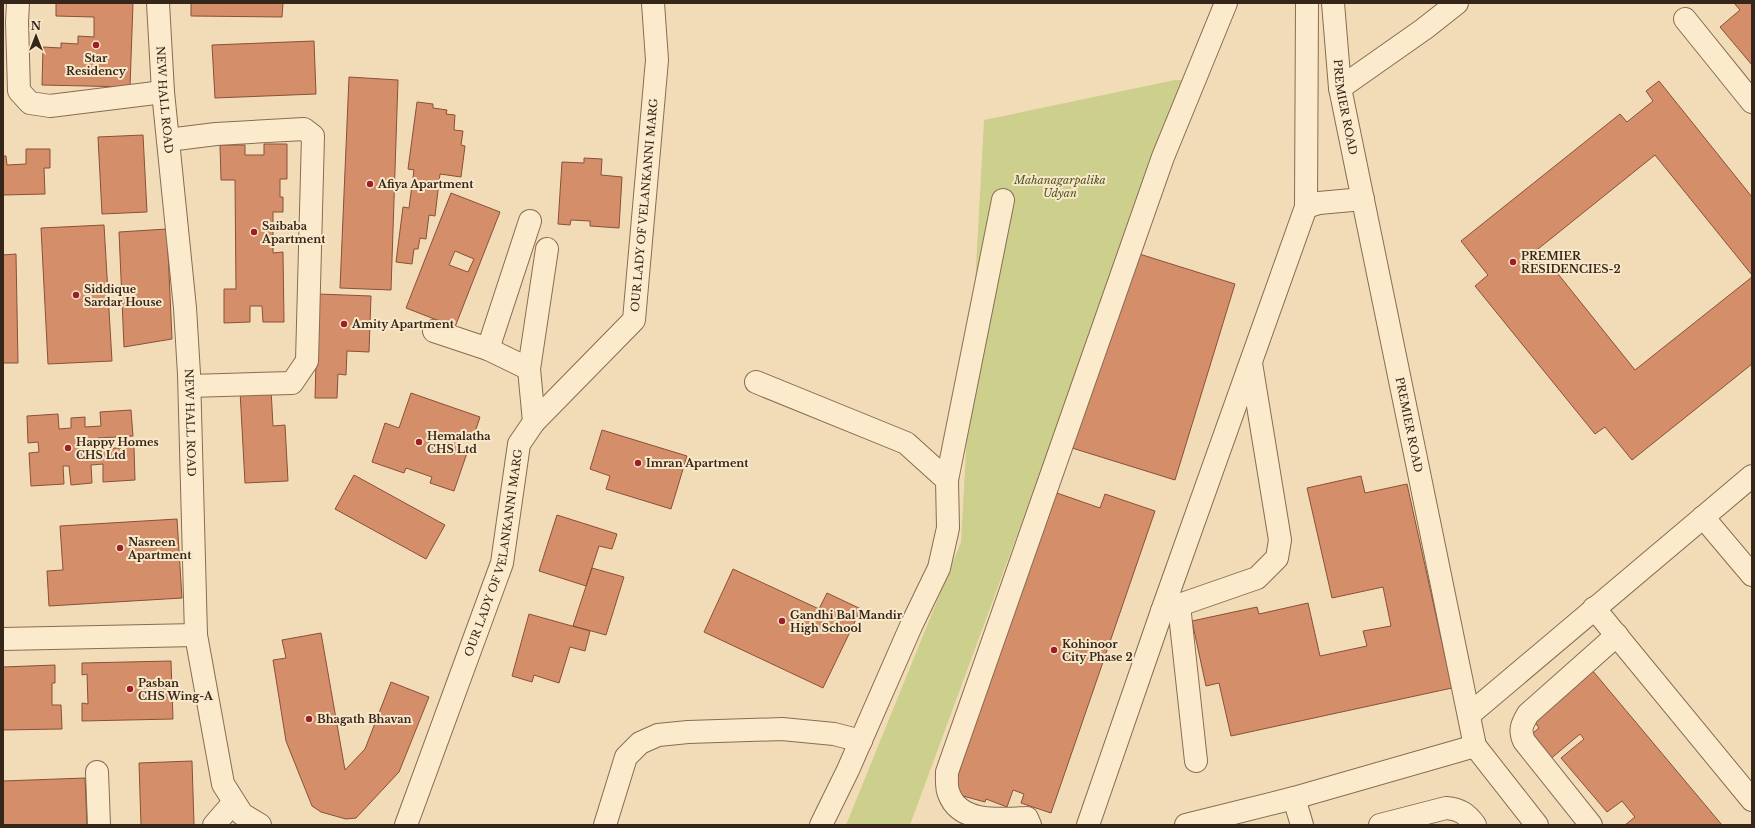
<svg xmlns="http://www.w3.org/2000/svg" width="1755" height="828" font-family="'Libre Baskerville',serif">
	<rect width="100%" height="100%" fill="#f2dcb8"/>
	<path fill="#cdd08c" d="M1175 80H1185L910 825H846L961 542 984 120Z"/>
	<path fill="#d48e6a" stroke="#8a5036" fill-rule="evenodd" d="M56 3H133L130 87 42 85 43 47 61 48V43L78 44V36L94 37V17L56 16Z
		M191 3H283L282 17 191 16Z
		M1734 3H1752V65L1720 27 1740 10Z
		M314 41 316 94 215 98 212 45Z
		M349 77 398 80 391 290 340 288Z
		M1659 81 1752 197V275L1655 155 1538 249 1635 370 1752 277V364L1632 460 1605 427 1595 434 1475 286 1488 275 1461 241 1620 114 1627 122 1653 101 1646 91Z
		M417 102 433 104V108L447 110 446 114 455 115 454 130 463 131 461 145 465 146 461 177 440 174 435 216 429 215 426 239 420 238 418 249H414L412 264 396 262 403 207 409 208 414 170 408 169Z
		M143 135 147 212 102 214 98 137Z
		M264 144H287V179H280V197H283V212H273V253L283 252 284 322H263L262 306H250V322L224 323V289H236L235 180H221L220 145H245V155H264Z
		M26 149H50V168H44L45 194 3 195V156H6L7 165 26 164Z
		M584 158 602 159 601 175 622 177 619 228 590 226V221L571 220 570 225 558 224 562 162 584 163Z
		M451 193 500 212 455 327 406 308ZM455 251 474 259 468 272 449 265Z
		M104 225 112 361 48 364 41 228Z
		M167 229 172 339 124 347 119 232Z
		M1133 252 1235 284 1175 480 1072 448Z
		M16 254 18 363H3V255Z
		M318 294 371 296 369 352 347 351 346 375 338 374 337 398H315Z
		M271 389 273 426 285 425 288 481 245 483 240 391Z
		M411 393 480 417 474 435 464 432 458 450 467 453 454 491 430 483 432 477 406 468 404 473 372 462 385 423 399 428Z
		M131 410 133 436 98 438V449L134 447 135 480 103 482V464L91 465 92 483 71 485 69 466H63L64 484 31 486 29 453 39 452 38 442 28 443 27 416 58 414 59 429 71 428V418L85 417V427L101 426 100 412Z
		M602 430 687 456 671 509 606 489 610 476 590 469Z
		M354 475 445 525 426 559 335 509Z
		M1361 476 1365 493 1407 484 1452 688 1231 736 1219 683 1206 686 1192 621 1257 607 1259 614 1308 603 1320 656 1367 646 1363 631 1391 626 1383 587 1332 598 1307 488Z
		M1054 492 1100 508 1105 494 1155 511 1051 813 1021 803 1024 794 1013 790 1007 807 986 799 985 802 952 793Z
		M557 515 617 534 612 549 599 546 586 586 539 571Z
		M177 519 182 598 49 606 47 571 63 570 60 526Z
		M592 568 624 577 606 635 573 626Z
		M733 569 819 609 827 593 861 609 823 688 704 632Z
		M529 614 590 631 585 651 570 647 559 683 534 675 532 682 512 676Z
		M321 633 345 770 365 749 391 682 429 697 399 772 356 818 346 819 321 812 312 806 286 741 273 660 286 658 282 640Z
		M171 661 173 719 82 721V703L88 704 87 674 82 675V663Z
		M55 665V683H52V705H61L62 729 3 730V667Z
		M1592 670 1722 825H1625L1635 817 1622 801 1607 812 1561 758 1584 739 1580 734 1548 761 1528 737 1539 728 1533 719Z
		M192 761 194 825H141L139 763Z
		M85 778 87 825H3V781Z"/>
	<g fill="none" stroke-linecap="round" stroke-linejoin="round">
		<defs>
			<g id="minor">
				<path d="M18 3 17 22 19 91 30 103 50 106 163 92"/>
				<path id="s1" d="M158 3 163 92 185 308 189 374 196 635 223 784 242 814 260 825"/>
				<path id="s2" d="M1333 3 1340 88 1475 746 1537 825"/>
				<path d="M1685 19 1752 102"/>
				<path d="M1340 88 1424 29 1457 3"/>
				<path d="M168 140 216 134 304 129 313 136 307 361 292 383 190 386"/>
				<path d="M1306 207 1319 203 1363 199"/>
				<path d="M434 331 488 349 529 369 534 422"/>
				<path d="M488 349 530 221"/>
				<path d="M529 369 547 249"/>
				<path d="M756 382 906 443 947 480 948 528 939 568 911 626 848 770 821 825"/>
				<path d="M947 480 1003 200"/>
				<path d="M1703 517 1752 575"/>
				<path d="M1179 605 1196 761"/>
				<path d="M1594 608 1752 800"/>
				<path d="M1162 611 1257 578 1277 558 1280 540 1251 363"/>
				<path d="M3 639 196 635"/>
				<path d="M1470 714 1752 476"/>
				<path d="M97 772 99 825"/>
				<path d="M1294 798 1302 825"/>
				<path d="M214 825 234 802"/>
				<path id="s3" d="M406 825 502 563 519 444 534 422 634 320 657 60 653 3"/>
				<path d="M605 825 626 757 640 743 658 735 688 732 782 729 834 734 861 741"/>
				<path d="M1030 825 1027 818C1001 819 960 824 949 794 946 788 947 779 947 772L1163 157 1226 3"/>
				<path d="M1088 825 1162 611 1306 207 1307 3"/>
				<path d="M1186 825 1294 798 1475 746"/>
				<path d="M1380 825 1446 808C1460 809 1467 814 1475 825"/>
				<path d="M1591 825 1524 741C1519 730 1522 724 1528 714L1617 635"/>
			</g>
		</defs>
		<use href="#minor" stroke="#896b52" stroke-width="24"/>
		<use href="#minor" stroke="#fceacc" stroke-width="22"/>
	</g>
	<g fill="#9d1d28" stroke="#f8e7c9" stroke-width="1.5">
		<circle cx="96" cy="45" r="4"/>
		<circle cx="370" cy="184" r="4"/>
		<circle cx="254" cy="232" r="4"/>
		<circle cx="1513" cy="262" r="4"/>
		<circle cx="76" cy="295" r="4"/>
		<circle cx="344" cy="324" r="4"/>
		<circle cx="419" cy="442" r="4"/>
		<circle cx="68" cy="448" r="4"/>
		<circle cx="638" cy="463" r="4"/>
		<circle cx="120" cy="548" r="4"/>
		<circle cx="782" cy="621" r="4"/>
		<circle cx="1054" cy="650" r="4"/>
		<circle cx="130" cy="689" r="4"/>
		<circle cx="309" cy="719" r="4"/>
	</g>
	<g text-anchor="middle" stroke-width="4" stroke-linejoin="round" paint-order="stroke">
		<g font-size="11" font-weight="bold" fill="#362519" stroke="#f8e7c9" text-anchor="start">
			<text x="96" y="62" text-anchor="middle">Star<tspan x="96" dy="13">Residency</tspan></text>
			<text x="378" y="188">Afiya Apartment</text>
			<text x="262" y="230">Saibaba<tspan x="262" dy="13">Apartment</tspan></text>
			<text x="1521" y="260">PREMIER<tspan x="1521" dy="13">RESIDENCIES-2</tspan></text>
			<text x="84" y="293">Siddique<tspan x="84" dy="13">Sardar House</tspan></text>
			<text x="352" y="328">Amity Apartment</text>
			<text x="427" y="440">Hemalatha<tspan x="427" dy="13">CHS Ltd</tspan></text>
			<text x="76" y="446">Happy Homes<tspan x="76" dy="13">CHS Ltd</tspan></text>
			<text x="646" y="467">Imran Apartment</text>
			<text x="128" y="546">Nasreen<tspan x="128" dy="13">Apartment</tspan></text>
			<text x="790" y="619">Gandhi Bal Mandir<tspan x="790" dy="13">High School</tspan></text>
			<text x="1062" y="648">Kohinoor<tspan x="1062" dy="13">City Phase 2</tspan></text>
			<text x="138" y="687">Pasban<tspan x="138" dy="13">CHS Wing-A</tspan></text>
			<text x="317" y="723">Bhagath Bhavan</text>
		</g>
		<g font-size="11" fill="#362519" stroke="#f8e7c9">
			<text dy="4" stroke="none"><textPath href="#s1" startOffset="97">NEW HALL ROAD</textPath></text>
			<text dy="4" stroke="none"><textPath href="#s2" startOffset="105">PREMIER ROAD</textPath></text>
			<text dy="4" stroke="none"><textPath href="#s3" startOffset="684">OUR LADY OF VELANKANNI MARG</textPath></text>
			<text dy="4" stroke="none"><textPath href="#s1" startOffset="421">NEW HALL ROAD</textPath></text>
			<text dy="4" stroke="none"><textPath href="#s2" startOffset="429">PREMIER ROAD</textPath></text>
			<text dy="4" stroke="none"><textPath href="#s3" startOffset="287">OUR LADY OF VELANKANNI MARG</textPath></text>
		</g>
		<g font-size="11" font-style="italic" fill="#4b551d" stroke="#f8e7c9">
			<text x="1060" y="184">Mahanagarpalika<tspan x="1060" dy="13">Udyan</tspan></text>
		</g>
	</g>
	<rect width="1755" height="828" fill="none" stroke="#362519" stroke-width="8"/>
	<g transform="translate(36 36)" stroke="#f8e7c9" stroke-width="3" paint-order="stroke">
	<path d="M0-3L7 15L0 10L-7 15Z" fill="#362519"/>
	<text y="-6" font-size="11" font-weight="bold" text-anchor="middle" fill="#362519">N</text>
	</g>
</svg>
